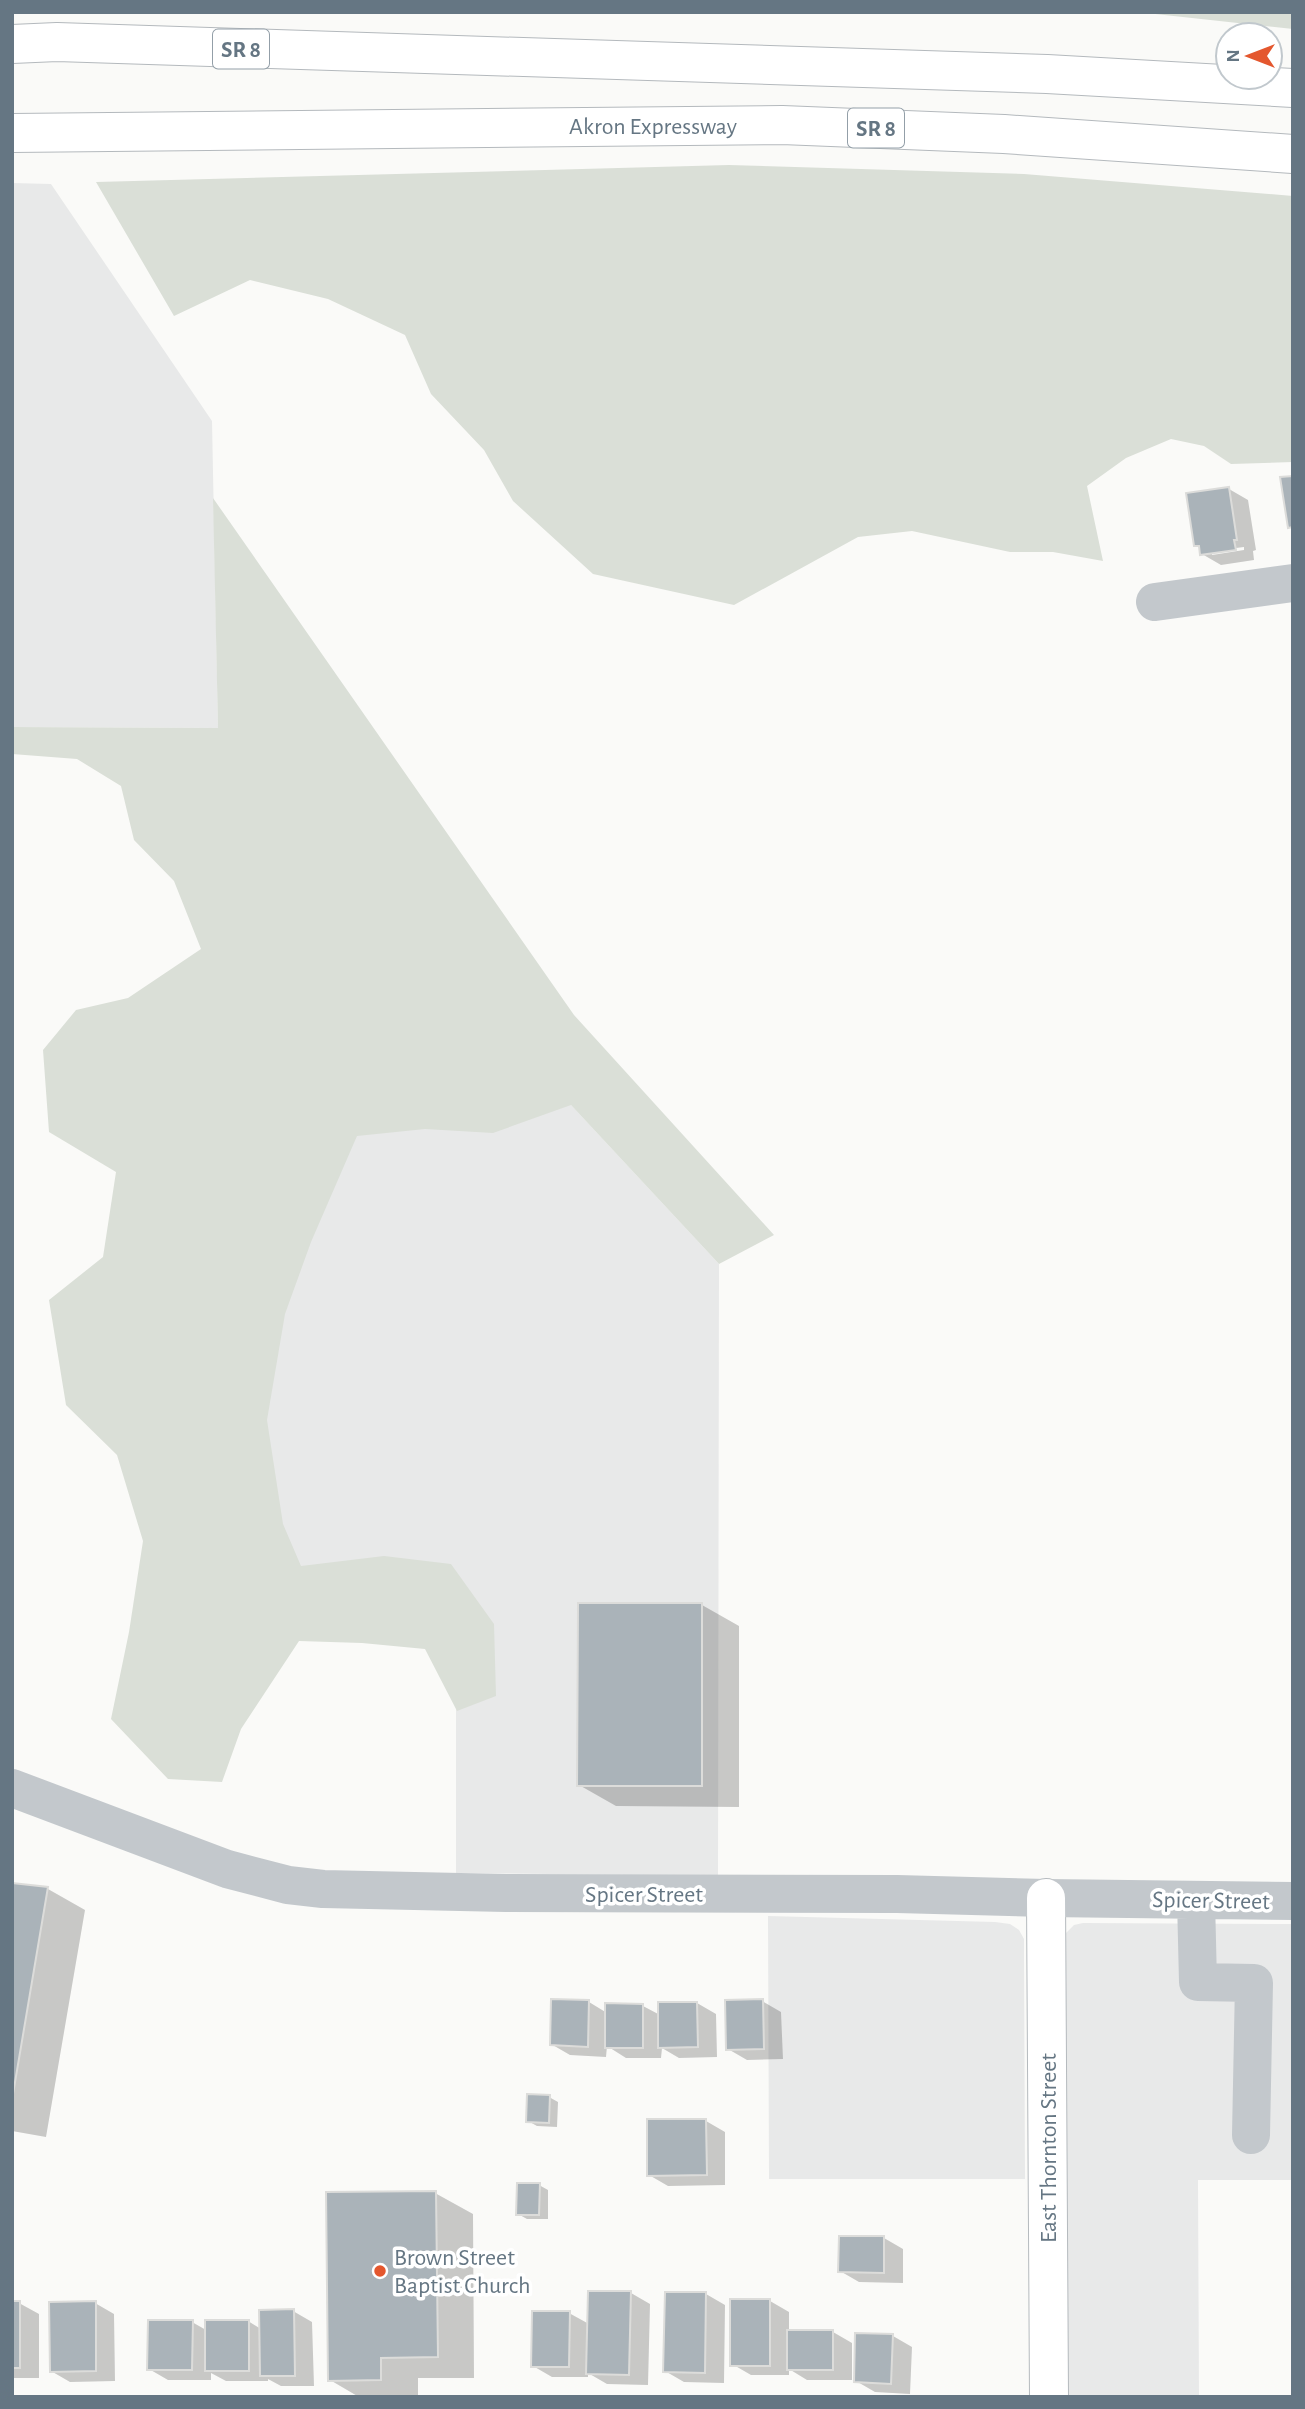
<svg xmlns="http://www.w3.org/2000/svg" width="1305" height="2409" font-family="'Alegreya Sans',sans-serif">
	<rect width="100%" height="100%" fill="#fafaf8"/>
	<path fill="#e8e9e9" d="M12 183 51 184 212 421 218 728 12 727Z
		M559 1092 719 1264 718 1876 456 1873V1593L241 1592 238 1094Z
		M768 1916 995 1922 1010 1924 1019 1930 1024 1939V1952L1025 2179H769Z
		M1083 1923 1293 1924V2180H1198L1199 2397H1064V1935L1074 1925Z"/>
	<path fill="#dadfd7" d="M1137 12H1293V29Z
		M729 165 1024 174 1293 196V462L1231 464 1204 446 1171 439 1126 458 1087 486 1103 561 1053 552H1010L912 531 858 537 734 605 593 574 513 501 484 450 431 394 405 335 328 299 250 280 174 316 96 182Z
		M213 498 574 1015 774 1235 719 1264 571 1105 493 1133 425 1129 357 1136 311 1242 285 1314 267 1420 283 1524 301 1566 384 1556 451 1564 494 1624 496 1696 457 1711 425 1649 362 1643 299 1641 241 1729 222 1782 168 1779 111 1719 129 1632 143 1541 117 1455 66 1405 49 1300 103 1257 116 1172 49 1132 43 1050 76 1010 128 998 201 949 174 881 134 840 121 786 77 759 12 754V727L218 728Z"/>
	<path fill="#0003" fill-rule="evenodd" d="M1229 489 1248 500 1256 550 1253 551 1254 560 1221 565 1202 554 1201 548 1196 545ZM1244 547V550L1212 555V551Z
		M702 1605 739 1626V1807L616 1806 579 1785Z
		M12 1885 48 1889 85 1910 46 2137 12 2131Z
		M762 2001 781 2012 783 2059 747 2060 728 2049Z
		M589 2002 607 2013 643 2006 660 2015 697 2003 716 2014 717 2057 679 2058 662 2048 661 2058H626L607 2046 606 2057 570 2055 551 2044Z
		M549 2097 558 2102 557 2127 537 2126 528 2121Z
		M706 2121 725 2132V2185L668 2186 649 2175Z
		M539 2185 548 2190V2219H527L518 2214Z
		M435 2193 473 2214 474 2378H418V2397H359L330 2380Z
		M884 2238 903 2249V2283L859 2282 840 2271Z
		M631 2293 650 2304 648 2385 607 2384 588 2373V2377H552L533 2366 569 2313 589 2324Z
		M706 2294 725 2305 724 2383 684 2382 665 2371Z
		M732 2301H770L789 2312V2332H833L852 2343V2380H807L789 2369V2375H751L732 2364Z
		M12 2303H19L39 2314V2378H12Z
		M95 2303 114 2314 115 2381 70 2382 51 2371Z
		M293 2311 312 2322 314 2386H281L268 2379V2381H226L211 2373V2380H168L149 2369 192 2322 206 2330 248 2321 261 2329Z
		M893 2336 912 2347 910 2394 875 2392 856 2381Z"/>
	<path fill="#aab3b9" stroke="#dcdcda" stroke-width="2" d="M1293 476V527L1288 528 1280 477Z
		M1229 487 1237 540H1234L1236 550 1200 555 1199 546H1194L1186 493Z
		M578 1603H702V1786H577Z
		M12 1883 48 1887 12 2100Z
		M551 1999 589 2000 588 2047 550 2045Z
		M763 1999 764 2049 726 2050 725 2000Z
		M658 2002H697L698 2047 658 2048Z
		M605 2003 643 2004V2048H605Z
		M527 2094 550 2095 549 2123 526 2122Z
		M647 2119H706L707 2175 647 2176Z
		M517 2183H540L539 2215H516Z
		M436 2191 438 2357 381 2358V2380L328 2381 326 2192Z
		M839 2236H884V2273L838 2272Z
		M588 2291H631L629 2375 586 2374Z
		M665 2292H706L705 2373 663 2372Z
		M730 2299H770V2366H730Z
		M12 2301H20V2368H12Z
		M96 2301V2371L50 2372 49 2302Z
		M294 2309 295 2376H260L259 2310Z
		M532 2311H570L569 2367H531Z
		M148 2320H193L192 2370H147Z
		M205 2320H249V2371H205Z
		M787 2330H833V2370H787Z
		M855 2333 893 2334 891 2384 854 2382Z"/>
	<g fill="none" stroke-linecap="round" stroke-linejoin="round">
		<defs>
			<path id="major" d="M1046 1898 1049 2397"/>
			<path id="highway" d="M12 44 57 42 1047 74 1293 88
				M12 133 782 125 1004 134 1293 154"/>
		</defs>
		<use href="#major" stroke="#b5babe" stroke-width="40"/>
		<use href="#highway" stroke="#b4b9bd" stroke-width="40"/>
		<path stroke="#c3c8cc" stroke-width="38" d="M1155 602 1293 583
			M12 1788 227 1869 288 1885 323 1889 506 1893 897 1894 1046 1898 1293 1901
			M1196 1900 1198 1982 1254 1983 1251 2135"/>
		<use href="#major" stroke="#fff" stroke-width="38"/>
		<use href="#highway" stroke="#fff" stroke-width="38"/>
	</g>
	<circle fill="#e4572e" stroke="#fff" stroke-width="2.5" cx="380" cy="2271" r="7"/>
	<g text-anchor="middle" stroke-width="7" stroke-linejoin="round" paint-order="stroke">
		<g fill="#fff" stroke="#939fa8" stroke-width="2">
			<rect x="213" y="29.5" width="56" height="39" rx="5"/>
			<rect x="848" y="108.5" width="56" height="39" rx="5"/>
		</g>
		<g font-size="23" font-weight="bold" fill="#657683">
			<text x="241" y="57">SR 8</text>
			<text x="876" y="136">SR 8</text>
		</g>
		<g font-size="24" fill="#657683" stroke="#fff">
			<text x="653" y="134">Akron Expressway</text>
			<text x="644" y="1902">Spicer Street</text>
			<text transform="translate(1211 1900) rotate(1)" y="8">Spicer Street</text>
			<text transform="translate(1048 2148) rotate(-90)" y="8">East Thornton Street</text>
		</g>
		<g font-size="24" fill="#657683" stroke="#fff" text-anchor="start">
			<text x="394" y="2265">Brown Street<tspan x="394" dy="28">Baptist Church</tspan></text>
		</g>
	</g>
	<rect width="1305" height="2409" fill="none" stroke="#657683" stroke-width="28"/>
	<g transform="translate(1249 56) rotate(270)"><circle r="33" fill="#ffffff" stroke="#c1c8cd" stroke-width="2"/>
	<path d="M0-5L12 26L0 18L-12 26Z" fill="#e4572e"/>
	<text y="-10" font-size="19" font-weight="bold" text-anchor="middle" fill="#657683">N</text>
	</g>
</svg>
